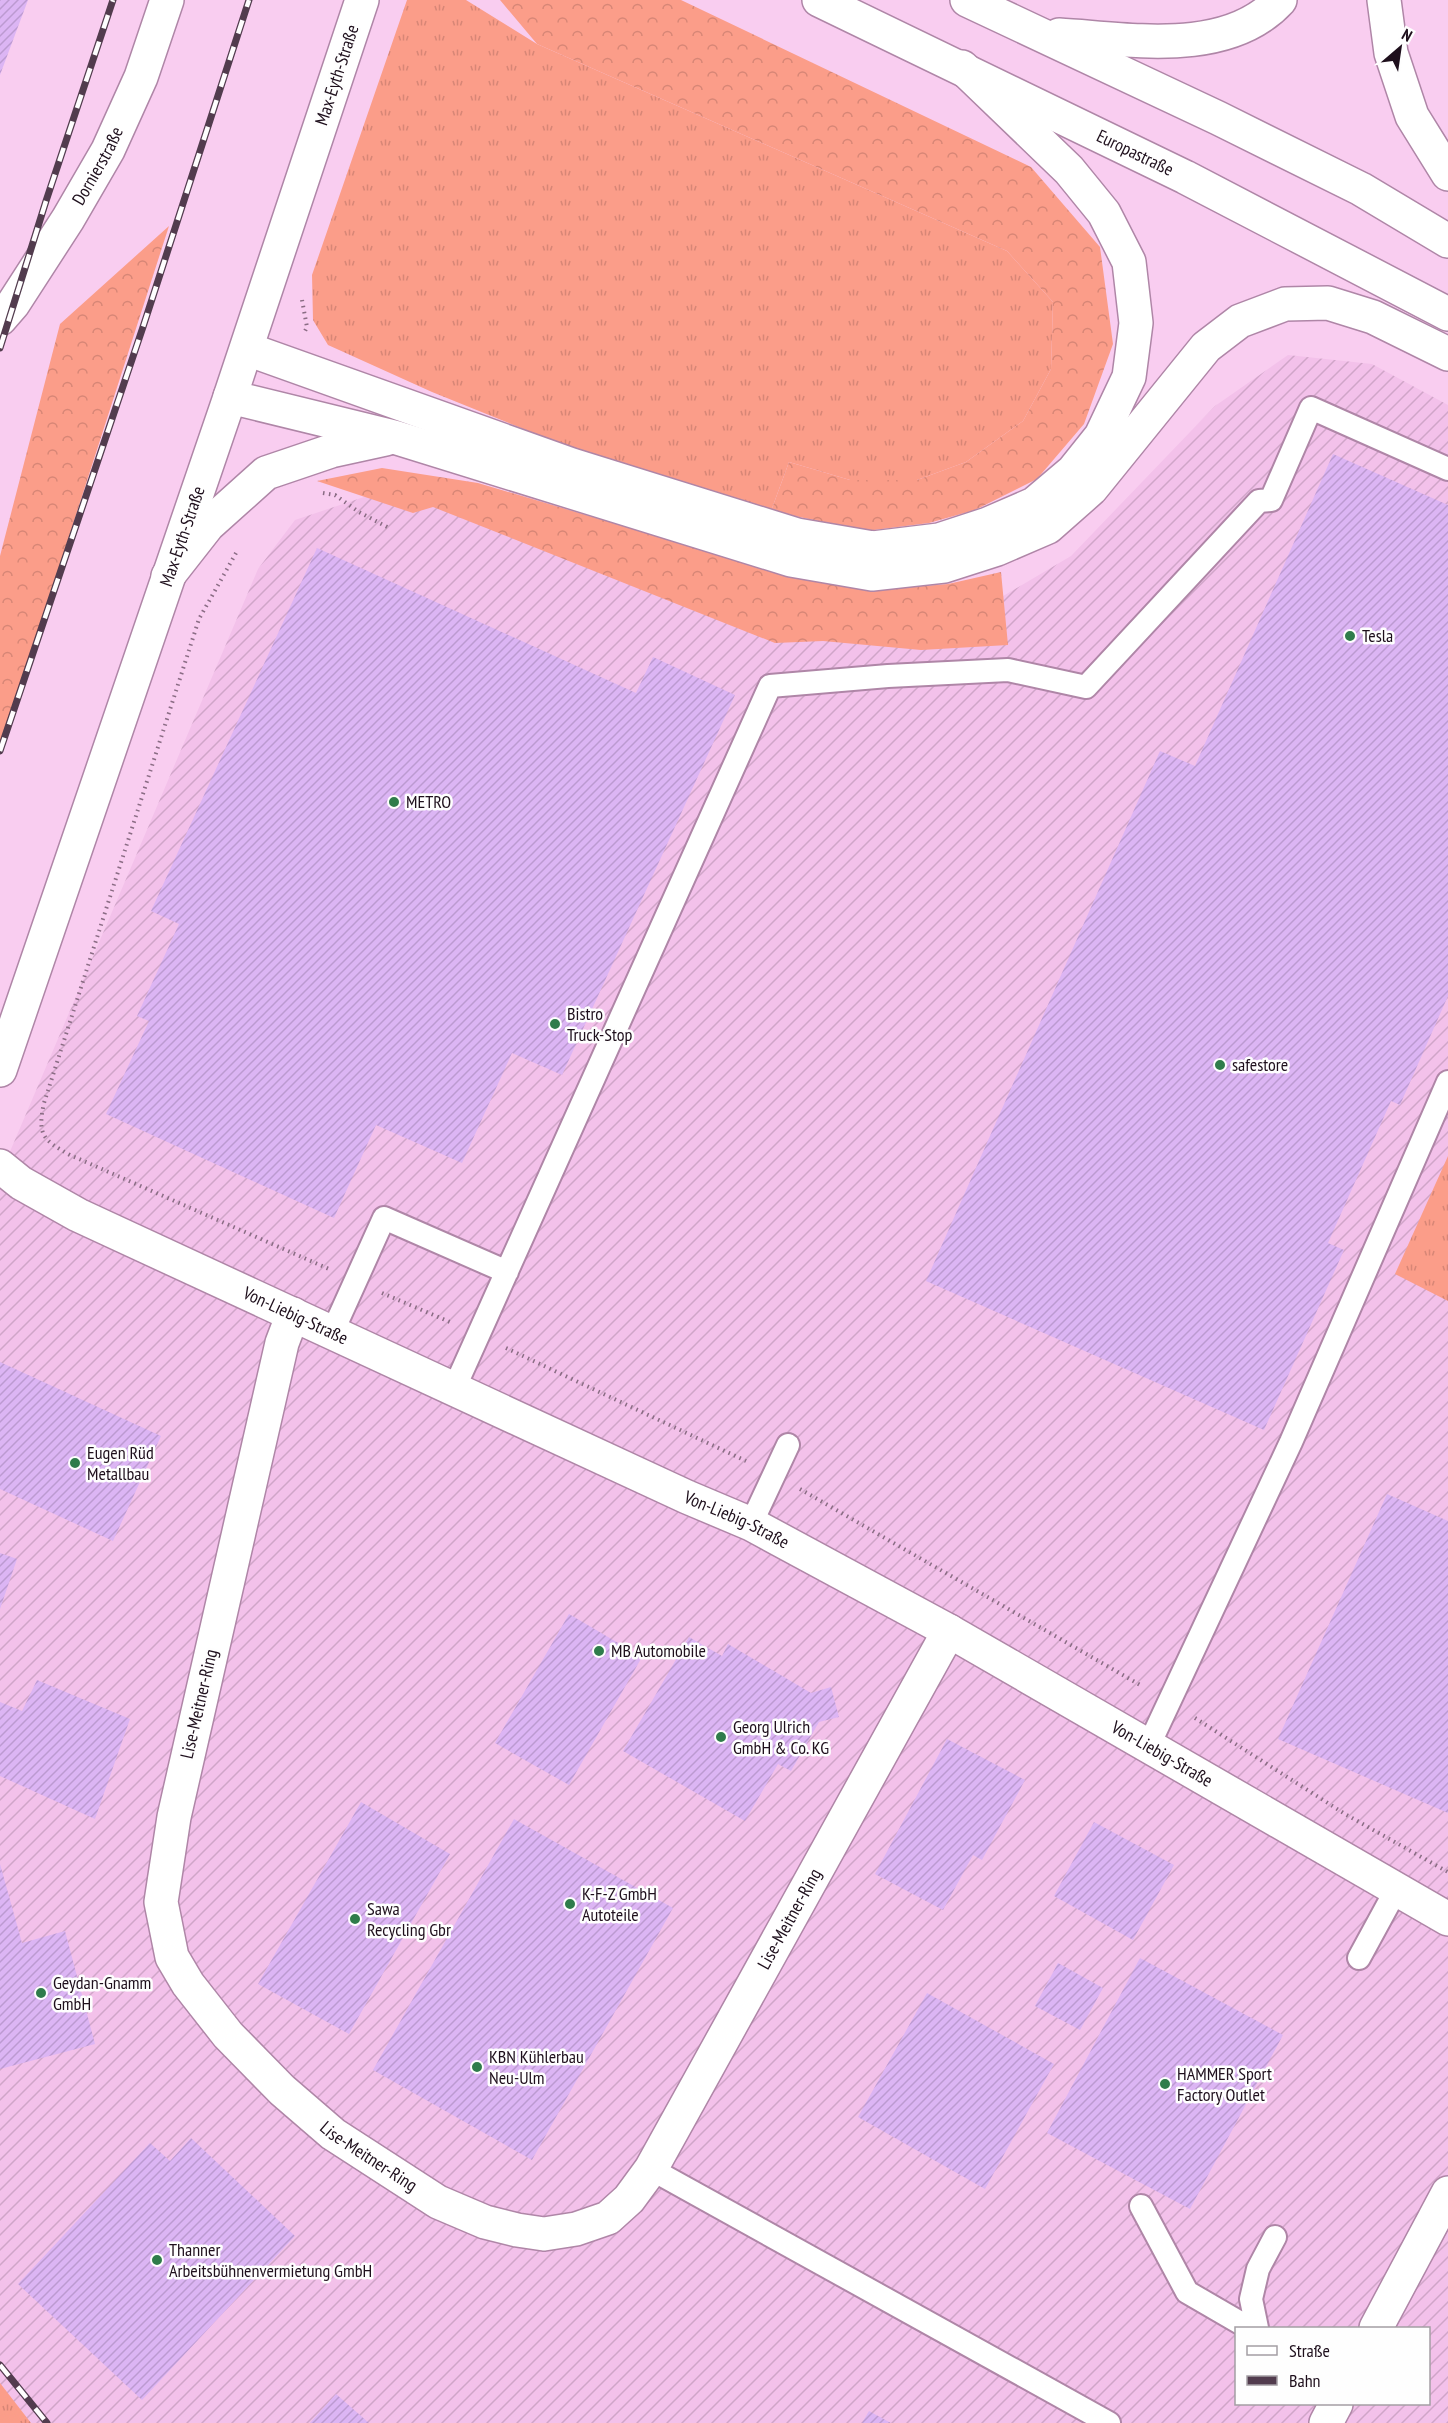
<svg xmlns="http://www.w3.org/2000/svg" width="1448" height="2423" font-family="'PT Sans Narrow',sans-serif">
	<defs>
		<pattern id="industrial-furrows" width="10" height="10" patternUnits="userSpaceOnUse" patternTransform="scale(1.5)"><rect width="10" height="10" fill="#f3c1ea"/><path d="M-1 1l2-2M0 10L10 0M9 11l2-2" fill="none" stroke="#d0a5c8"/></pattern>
		<pattern id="grass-tufts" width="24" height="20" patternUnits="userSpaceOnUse" patternTransform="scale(1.5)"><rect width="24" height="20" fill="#fb9d89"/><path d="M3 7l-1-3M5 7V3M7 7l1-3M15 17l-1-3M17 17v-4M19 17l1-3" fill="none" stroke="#d78676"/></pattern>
		<pattern id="forest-crowns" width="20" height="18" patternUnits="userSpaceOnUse" patternTransform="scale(1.5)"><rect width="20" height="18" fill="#fb9d89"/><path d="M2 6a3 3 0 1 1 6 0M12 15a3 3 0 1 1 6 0" fill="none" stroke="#d78676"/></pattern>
		<pattern id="building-hatch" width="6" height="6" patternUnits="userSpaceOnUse" patternTransform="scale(1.5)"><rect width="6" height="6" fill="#dcb5f4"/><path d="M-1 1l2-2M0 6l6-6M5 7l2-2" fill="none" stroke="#bc9ad1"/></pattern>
	</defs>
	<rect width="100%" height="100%" fill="#f9cdf0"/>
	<path fill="url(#industrial-furrows)" fill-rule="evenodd" d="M1288 355 1372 364 1448 405V2423H0V1175L258 569 295 520 391 488 947 629 1071 556 1215 406ZM1236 2328H1428V2404H1236Z"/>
	<path fill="url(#grass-tufts)" d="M407 0H466L537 44 1007 251 1053 302 1051 369 1023 421 966 462 917 480H850L789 462 771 511 553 441 432 392 328 345 313 320 312 275Z
		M1448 1156V1301L1395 1274Z
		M0 2383 31 2423H0Z"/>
	<path fill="url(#forest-crowns)" d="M500 0H681L1031 167 1100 247 1113 344 1084 424 1037 479 975 510 929 523 866 531 771 511 789 462 850 480H917L966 462 1023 421 1051 369 1053 302 1007 251 537 44Z
		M169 226 0 751V556L60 324Z
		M382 468 478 483 762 567 872 590 948 584 1001 572 1008 645 921 650 823 641 775 643 433 507 413 513 317 481Z"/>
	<path fill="url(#building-hatch)" d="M0 0H28L0 75Z
		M1333 454 1448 505V996L1400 1105 1391 1101 1328 1243 1344 1250 1264 1430 926 1281 1160 751 1195 766Z
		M317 548 636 693 653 657 735 695 562 1075 512 1053 462 1163 376 1125 334 1218 106 1114 149 1021 137 1016 179 924 151 911Z
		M0 1362 161 1436 113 1541 0 1489Z
		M1387 1494 1448 1521V1813L1278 1739Z
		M0 1553 17 1559 0 1609Z
		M569 1614 642 1657 569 1785 495 1743Z
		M689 1637 722 1656 728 1644 811 1693 831 1687 839 1717 819 1722 791 1771 778 1764 745 1821 623 1751Z
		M37 1680 130 1719 95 1819 0 1776V1702L22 1711Z
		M947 1739 1025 1780 982 1860 973 1855 943 1910 875 1874Z
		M361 1802 450 1854 349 2034 258 1984Z
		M514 1819 673 1908 532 2160 373 2070Z
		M1094 1822 1174 1865 1133 1940 1054 1896Z
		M0 1864 22 1943 65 1931 95 2044 0 2069Z
		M1140 1958 1283 2035 1190 2209 1047 2133Z
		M1058 1963 1103 1988 1080 2030 1035 2006Z
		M927 1993 1054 2064 985 2189 858 2117Z
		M191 2138 295 2236 142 2400 18 2284 150 2143 170 2161Z
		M336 2394 369 2423H310Z
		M869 2411 891 2423H862Z"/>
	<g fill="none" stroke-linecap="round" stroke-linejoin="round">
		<defs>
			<path id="lane" d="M332 1333 384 1218 507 1272
				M454 1389 770 686 888 676 1008 670 1086 687 1259 501 1271 500 1311 408 1448 469
				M751 1524 788 1445
				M1148 1747 1291 1442 1448 1082
				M1359 1958 1396 1890
				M651 2169 1109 2423
				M1141 2206 1187 2292 1249 2328
				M1257 2328 1251 2299 1258 2269 1275 2237"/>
			<g id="street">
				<path id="s1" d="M0 1070 230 397"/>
				<path id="s2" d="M0 1166 21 1183 78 1215 687 1497 751 1524 949 1631 1448 1919"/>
				<path id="s3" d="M293 1314 282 1343 174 1817 161 1902 172 1957 188 1984 228 2035 282 2090 333 2134 438 2202 485 2222 517 2230 544 2234 576 2229 608 2218 629 2199 651 2169 949 1631"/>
				<path d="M1376 2328 1448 2193"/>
				<path d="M1326 2423 1336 2404"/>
			</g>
			<g id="secondary">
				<path d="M362 0 230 397 394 437 791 560 872 574 944 566 997 549 1048 527 1091 489 1206 347 1240 321 1285 304 1328 303 1373 317 1448 354"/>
				<path d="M1384 0 1391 53 1412 116 1448 174"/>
				<path id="s4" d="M0 319 13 304 68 219 108 150 141 77 167 0"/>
				<path d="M168 576 208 525 266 473 331 451 386 439"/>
			</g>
			<g id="highway">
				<path id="s5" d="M819 0 1185 177 1448 314"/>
				<path d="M967 0 1218 118 1361 189 1448 241"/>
				<path d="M1059 35C1128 39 1227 58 1280 0"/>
				<path d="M247 349 572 465 797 535 873 548 939 540 988 524 1034 504 1073 471 1101 436 1129 377 1136 323 1129 262 1104 213 1069 170 962 67"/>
			</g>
		</defs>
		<use href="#lane" stroke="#af86a7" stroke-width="26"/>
		<use href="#street" stroke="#af86a7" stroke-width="36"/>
		<use href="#secondary" stroke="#af86a7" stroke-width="36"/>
		<use href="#highway" stroke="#af86a7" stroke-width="36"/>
		<path stroke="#8a6c84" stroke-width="4" stroke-dasharray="1.5 4.5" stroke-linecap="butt" d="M302 300 307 327 305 331
			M323 493 335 495 359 512 389 528
			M236 553 199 619 44 1103C37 1135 43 1140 70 1155L329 1269
			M382 1293 450 1322
			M506 1348 746 1461
			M800 1489 1142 1686
			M1195 1718 1345 1814 1448 1872"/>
		<use href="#lane" stroke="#fff" stroke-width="22"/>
		<use href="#street" stroke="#fff" stroke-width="33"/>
		<use href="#secondary" stroke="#fff" stroke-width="33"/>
		<use href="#highway" stroke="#fff" stroke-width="33"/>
		<defs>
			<path id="rail" d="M0 348 46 201 113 0
				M0 751 143 327 249 0
				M0 2365 47 2423"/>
		</defs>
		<use href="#rail" stroke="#523c4e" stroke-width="7"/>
		<use href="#rail" stroke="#fefefe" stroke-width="4.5" stroke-dasharray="14" stroke-linecap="butt"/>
	</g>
	<g fill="#2f7c4b" stroke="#fefefe" stroke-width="2">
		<circle cx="1350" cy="636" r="6"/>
		<circle cx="394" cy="802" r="6"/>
		<circle cx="555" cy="1024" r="6"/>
		<circle cx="1220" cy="1065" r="6"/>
		<circle cx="75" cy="1463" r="6"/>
		<circle cx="599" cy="1651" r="6"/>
		<circle cx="721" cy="1737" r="6"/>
		<circle cx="570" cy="1904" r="6"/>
		<circle cx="355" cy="1919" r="6"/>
		<circle cx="41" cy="1993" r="6"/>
		<circle cx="477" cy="2067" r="6"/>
		<circle cx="1165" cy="2084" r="6"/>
		<circle cx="157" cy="2260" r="6"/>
	</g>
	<g text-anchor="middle" stroke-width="5" stroke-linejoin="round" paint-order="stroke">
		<g font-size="18" fill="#1e0f1c" stroke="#fefefe">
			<text transform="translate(337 75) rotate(-72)" y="6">Max-Eyth-Straße</text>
			<text dy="6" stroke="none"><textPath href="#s5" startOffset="351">Europastraße</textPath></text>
			<text dy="6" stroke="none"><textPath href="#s4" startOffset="182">Dornierstraße</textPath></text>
			<text dy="6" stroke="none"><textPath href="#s1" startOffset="564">Max-Eyth-Straße</textPath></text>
			<text dy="6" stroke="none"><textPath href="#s2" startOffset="332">Von-Liebig-Straße</textPath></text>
			<text dy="6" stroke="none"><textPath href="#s2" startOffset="818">Von-Liebig-Straße</textPath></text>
			<text transform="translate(199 1704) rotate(-77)" y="6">Lise-Meitner-Ring</text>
			<text dy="6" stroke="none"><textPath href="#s2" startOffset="1304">Von-Liebig-Straße</textPath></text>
			<text dy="6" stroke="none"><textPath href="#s3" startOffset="1554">Lise-Meitner-Ring</textPath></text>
			<text dy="6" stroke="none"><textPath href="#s3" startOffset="942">Lise-Meitner-Ring</textPath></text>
		</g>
		<g font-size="18" fill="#1e0f1c" stroke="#fefefe" text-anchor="start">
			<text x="1362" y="642">Tesla</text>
			<text x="406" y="808">METRO</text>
			<text x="567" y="1020">Bistro<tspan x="567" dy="21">Truck-Stop</tspan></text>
			<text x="1232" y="1071">safestore</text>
			<text x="87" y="1459">Eugen Rüd<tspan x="87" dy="21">Metallbau</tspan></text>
			<text x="611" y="1657">MB Automobile</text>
			<text x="733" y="1733">Georg Ulrich<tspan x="733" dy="21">GmbH &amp; Co. KG</tspan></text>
			<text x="582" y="1900">K-F-Z GmbH<tspan x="582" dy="21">Autoteile</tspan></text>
			<text x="367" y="1915">Sawa<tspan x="367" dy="21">Recycling Gbr</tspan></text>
			<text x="53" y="1989">Geydan-Gnamm<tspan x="53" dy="21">GmbH</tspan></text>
			<text x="489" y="2063">KBN Kühlerbau<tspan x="489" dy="21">Neu-Ulm</tspan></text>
			<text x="1177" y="2080">HAMMER Sport<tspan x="1177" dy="21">Factory Outlet</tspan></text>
			<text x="169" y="2256">Thanner<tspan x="169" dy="21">Arbeitsbühnenvermietung GmbH</tspan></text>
		</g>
	</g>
	<rect x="1235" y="2327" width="195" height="78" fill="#fefefe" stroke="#a49ea4" stroke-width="1.5"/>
	<rect x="1247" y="2346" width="30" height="9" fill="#ffffff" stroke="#a49ea4" stroke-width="1.5"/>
	<text x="1289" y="2357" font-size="18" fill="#1e0f1c">Straße</text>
	<rect x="1247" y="2376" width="30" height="9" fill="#523c4e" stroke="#a49ea4" stroke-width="1.5"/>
	<text x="1289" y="2387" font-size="18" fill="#1e0f1c">Bahn</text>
	<g transform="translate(1400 48) rotate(29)" stroke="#fefefe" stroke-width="4.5" paint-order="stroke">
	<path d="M0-4.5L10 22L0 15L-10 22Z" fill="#1e0f1c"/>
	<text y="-9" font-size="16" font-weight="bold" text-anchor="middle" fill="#1e0f1c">N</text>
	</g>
</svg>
